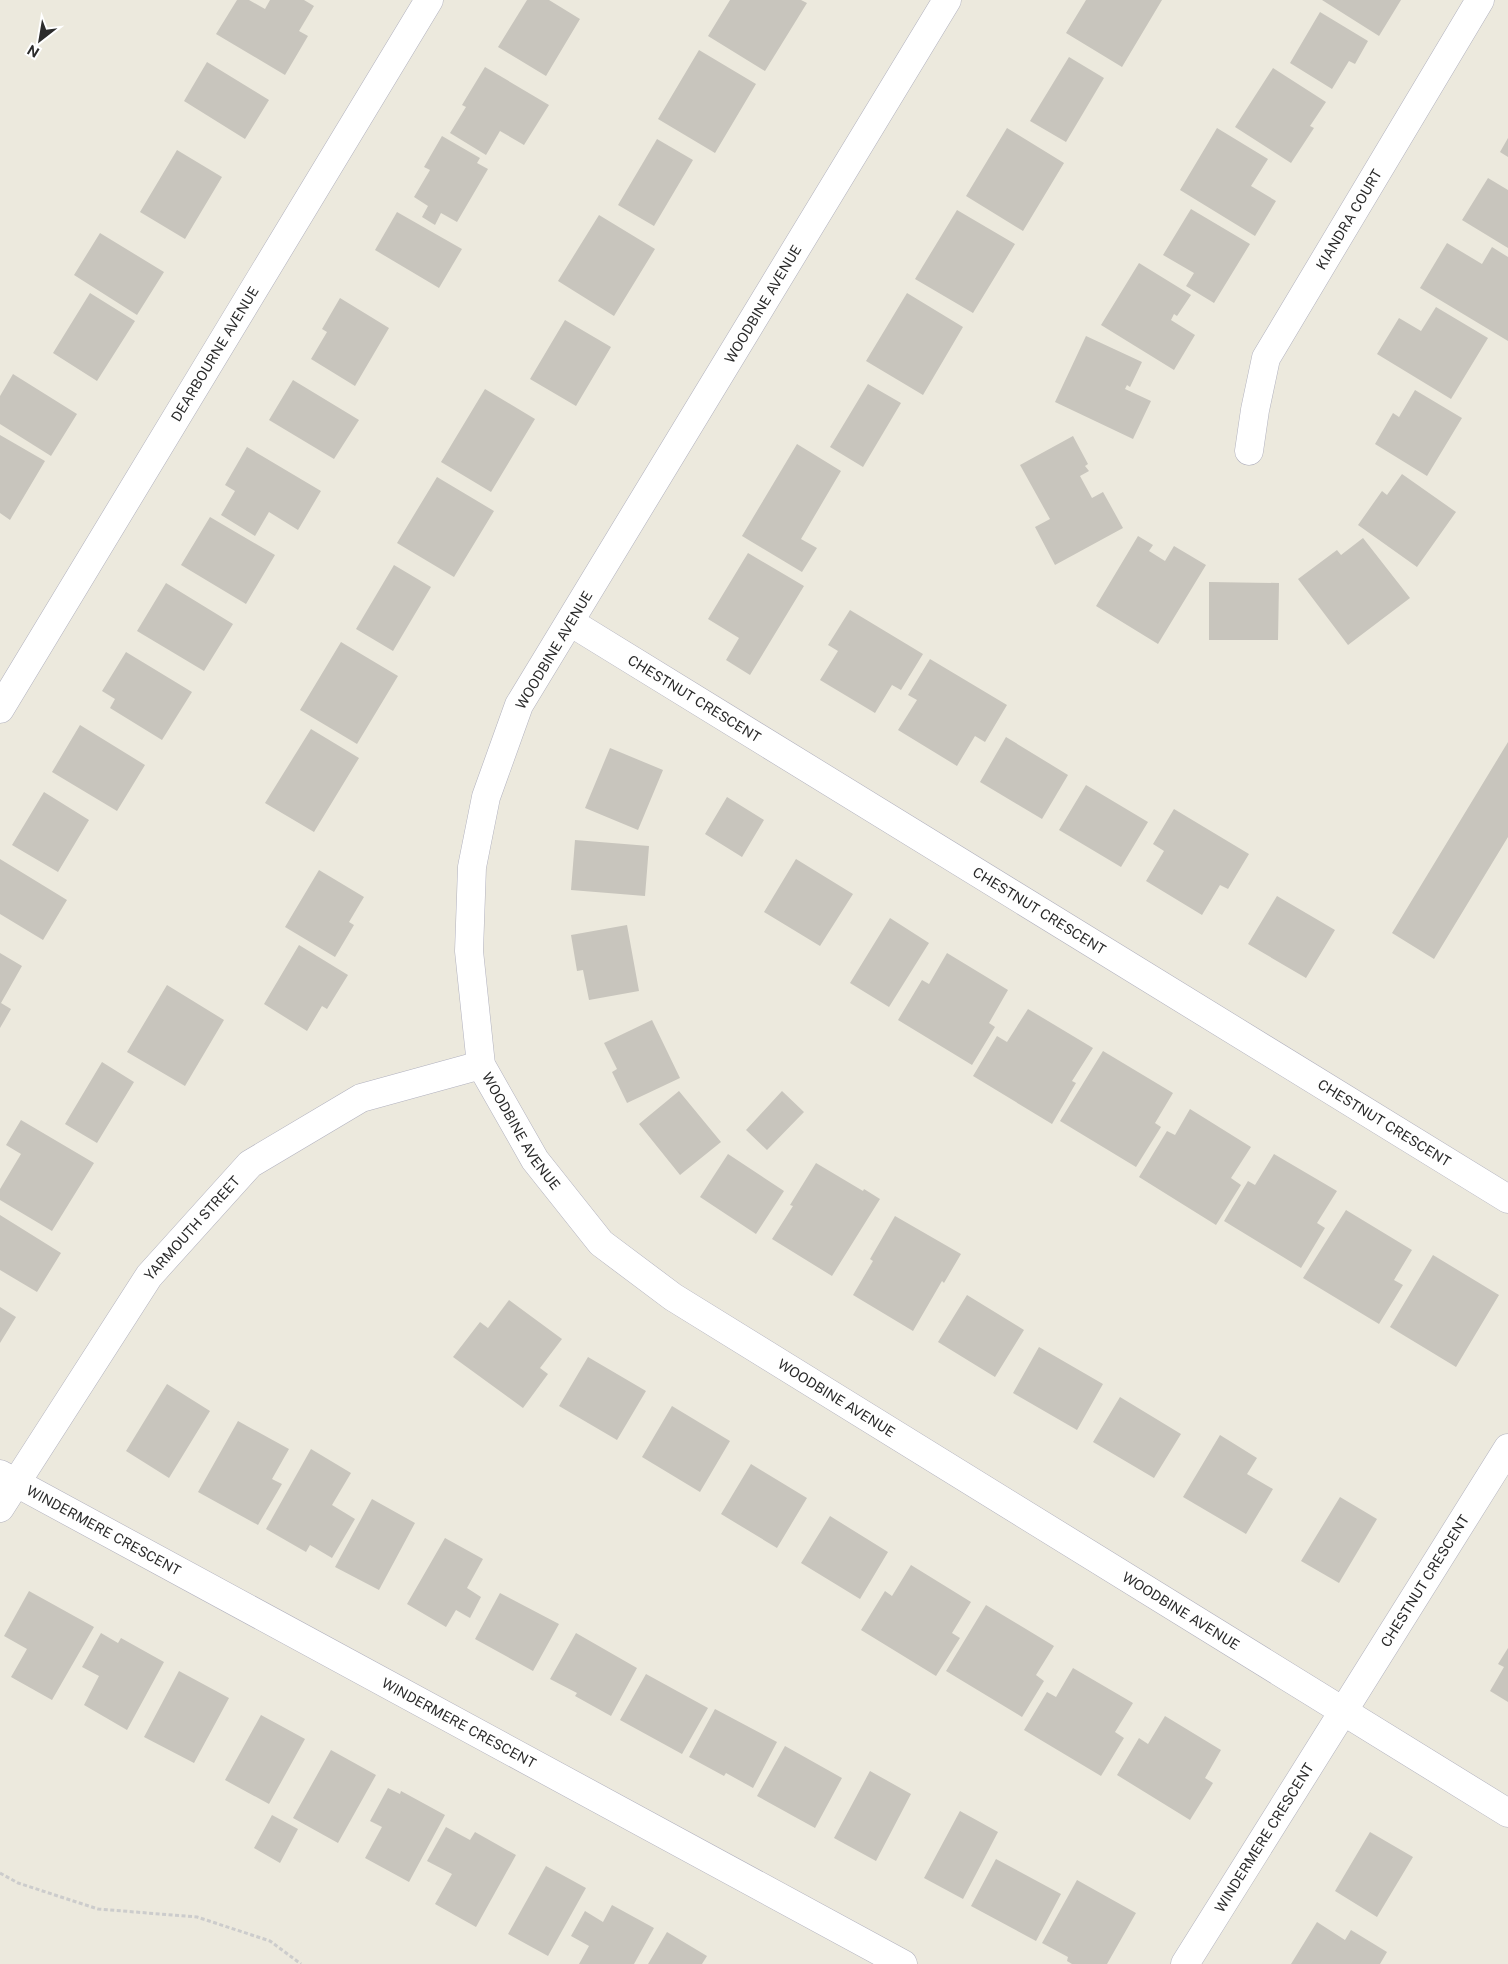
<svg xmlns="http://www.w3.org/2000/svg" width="1508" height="1964" font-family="'Public Sans',sans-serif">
	<rect width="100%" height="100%" fill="#ece9dd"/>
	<path fill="#c8c5bd" d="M237 0H249L265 9 270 0H304L314 6 299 31 308 36 285 75 216 34Z
		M527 0H549L580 19 546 76 498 47Z
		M730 0H801L807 3 765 71 708 36Z
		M1086 0H1162L1122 67 1066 33Z
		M1322 0H1401L1379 36Z
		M1320 12 1368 41 1355 64 1349 61 1332 89 1290 63Z
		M699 50 756 84 715 153 658 119Z
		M1069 57 1104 78 1066 142 1030 121Z
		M207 62 269 100 245 139 184 101Z
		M485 67 549 105 524 145 500 131 486 155 450 133 466 107 462 105Z
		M1273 68 1326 102 1310 126 1314 128 1291 163 1235 127Z
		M1007 128 1064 163 1023 231 966 196Z
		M1217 128 1268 159 1251 186 1276 201 1255 236 1180 190Z
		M442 136 480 158 477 163 488 169 457 222 441 213 435 225 422 217 428 206 414 197 430 170 424 167Z
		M1508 138V157L1500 152Z
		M657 139 693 160 654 226 618 205Z
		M177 150 222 177 185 239 140 212Z
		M1488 178 1508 190V248L1462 220Z
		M1191 209 1250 244 1214 303 1186 286 1194 273 1163 255Z
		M957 210 1015 244 973 313 915 279Z
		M397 212 462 249 439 288 375 250Z
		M599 215 655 249 614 316 558 281Z
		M100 233 164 272 137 315 74 275Z
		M1447 243 1482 264 1492 247 1508 257V341L1420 288Z
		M1139 263 1191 295 1177 316 1174 314 1171 320 1195 335 1174 370 1101 325Z
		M90 293 135 321 97 381 53 353Z
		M907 293 963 327 923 395 866 361Z
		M340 298 389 328 355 386 311 359 327 332 322 329Z
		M1436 307 1488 338 1451 399 1377 354 1399 318 1421 331Z
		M565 320 611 347 576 406 530 379Z
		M1086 336 1142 362 1130 387 1127 385 1125 389 1151 401 1133 439 1055 402Z
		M13 374 77 414 51 456 0 424V396Z
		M293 380 359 420 334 459 269 420Z
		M868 384 901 403 863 467 830 447Z
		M485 389 535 419 491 492 441 462Z
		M1415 390 1462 418 1427 476 1375 444 1393 413 1399 417Z
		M0 435 45 461 10 520 0 513Z
		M1073 436 1088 464 1085 466 1089 471 1080 476 1092 498 1103 492 1123 528 1055 565 1035 527 1050 519 1020 465Z
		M797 444 841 471 801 539 817 548 802 572 742 536Z
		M247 447 321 491 298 530 269 512 255 536 221 515 235 491 225 485Z
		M1402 474 1456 512 1417 567 1358 525 1382 491 1387 495Z
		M437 477 494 511 454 577 397 543Z
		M210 517 275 555 246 604 181 565Z
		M1138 536 1153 545 1149 551 1165 561 1174 546 1206 565 1158 644 1096 606Z
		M1363 538 1410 598 1348 645 1298 579 1337 550 1341 555Z
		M748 553 804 586 750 675 726 660 739 638 708 619Z
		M394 565 431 587 393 651 356 629Z
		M1209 582 1279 583 1278 640H1209Z
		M166 583 233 624 204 671 137 631Z
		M850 610 923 654 901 690 892 685 875 713 820 680 838 651 828 645Z
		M341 642 398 676 357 744 300 710Z
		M126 652 192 692 162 740 110 708 115 699 102 691Z
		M930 659 1007 705 985 742 975 736 957 766 898 730 917 700 908 695Z
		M80 725 145 765 117 811 52 772Z
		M311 729 359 758 314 832 265 803Z
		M1006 737 1068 775 1042 819 980 782Z
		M1508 742V837L1434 959 1392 933Z
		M610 748 663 770 638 830 585 808Z
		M1086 785 1148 822 1121 867 1059 830Z
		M44 792 89 820 58 872 12 845Z
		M727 797 764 820 742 857 705 834Z
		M1174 809 1249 854 1228 889 1220 885 1202 915 1146 881 1164 851 1153 844Z
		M575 840 649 846 645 896 571 890Z
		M0 859 67 900 43 940 0 914Z
		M796 859 853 894 820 946 764 912Z
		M319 870 364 897 349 922 354 925 335 957 285 927Z
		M1277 896 1335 930 1306 978 1248 944Z
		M890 918 929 943 889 1007 850 983Z
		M627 925 639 991 589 1000 583 970 577 971 571 935Z
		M299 945 348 975 327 1009 322 1006 307 1031 264 1004Z
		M0 953 22 966 1 1003 11 1009 0 1028Z
		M947 953 1008 990 989 1023 995 1027 972 1065 898 1020 922 980 929 984Z
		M167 985 224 1020 185 1086 127 1052Z
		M1028 1009 1093 1048 1072 1081 1076 1083 1052 1124 973 1076 997 1036 1007 1042Z
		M652 1020 680 1078 627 1103 612 1072 617 1069 604 1043Z
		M1103 1051 1173 1093 1155 1123 1161 1127 1136 1167 1060 1121Z
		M102 1062 134 1082 97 1143 65 1124Z
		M679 1091 721 1142 680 1175 639 1124Z
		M782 1091 804 1112 767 1150 746 1130Z
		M1190 1109 1251 1147 1231 1178 1241 1185 1216 1225 1139 1177 1167 1131 1175 1135Z
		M21 1120 94 1163 52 1231 0 1200V1189L21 1154 6 1145Z
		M728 1154 784 1191 756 1234 700 1197Z
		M1274 1154 1337 1191 1317 1223 1325 1228 1301 1268 1224 1221 1248 1181 1255 1185Z
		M816 1163 863 1191 864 1189 880 1199 832 1276 772 1239 793 1206 790 1205Z
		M1346 1210 1412 1250 1394 1280 1403 1285 1379 1324 1303 1278Z
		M0 1215 61 1253 37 1292 0 1270Z
		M895 1216 961 1254 944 1283 942 1281 913 1331 853 1295 873 1261 870 1259Z
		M1433 1255 1499 1295 1456 1367 1390 1327Z
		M967 1295 1024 1330 995 1377 938 1342Z
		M509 1300 562 1339 540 1368 548 1374 523 1408 453 1357 480 1322 488 1328Z
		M0 1307 16 1317 0 1343Z
		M1039 1347 1103 1384 1077 1430 1013 1393Z
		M588 1357 646 1391 617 1440 559 1406Z
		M167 1384 210 1411 169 1478 126 1451Z
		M1120 1397 1181 1434 1154 1478 1093 1442Z
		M672 1406 730 1441 700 1492 642 1457Z
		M238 1421 289 1449 272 1479 282 1484 258 1525 198 1492Z
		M1220 1435 1257 1458 1247 1474 1273 1489 1246 1534 1183 1497Z
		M311 1449 351 1473 332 1505 355 1519 332 1558 310 1545 306 1552 266 1529Z
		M751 1464 807 1498 777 1548 721 1514Z
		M1340 1497 1377 1519 1339 1583 1301 1561Z
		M372 1499 415 1523 379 1590 335 1567Z
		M830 1516 888 1552 860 1599 801 1563Z
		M445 1538 483 1559 467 1588 481 1597 470 1618 456 1610 446 1627 407 1604Z
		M911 1565 971 1602 952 1633 960 1638 936 1676 861 1630 885 1591 892 1596Z
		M29 1591 94 1627 52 1700 11 1677 27 1649 4 1636Z
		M500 1593 559 1624 533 1671 475 1639Z
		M986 1605 1054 1646 1036 1675 1044 1681 1022 1717 946 1671Z
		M101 1633 118 1643 121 1638 164 1662 127 1730 84 1705 99 1676 82 1667Z
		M576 1633 637 1668 611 1716 575 1696 577 1693 550 1679Z
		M1508 1648V1702L1490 1691 1504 1667 1498 1664Z
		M1073 1668 1133 1703 1115 1732 1124 1738 1101 1776 1024 1730 1047 1692 1056 1697Z
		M179 1671 229 1698 194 1763 144 1737Z
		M646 1674 708 1708 682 1754 620 1720Z
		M715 1709 777 1742 753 1788 726 1773 724 1776 689 1757Z
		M261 1715 305 1739 269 1804 225 1780Z
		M1165 1716 1221 1750 1205 1778 1213 1783 1190 1820 1117 1775 1139 1738 1148 1744Z
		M785 1746 842 1778 815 1828 757 1796Z
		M331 1750 376 1775 338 1843 293 1818Z
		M870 1771 911 1794 876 1861 834 1838Z
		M388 1788 400 1794 401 1791 445 1815 409 1882 365 1858 382 1827 370 1821Z
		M960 1811 998 1832 963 1899 924 1878Z
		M272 1815 298 1829 280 1863 254 1848Z
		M446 1827 470 1840 475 1832 516 1855 476 1927 435 1904 452 1874 427 1861Z
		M1370 1832 1413 1857 1377 1917 1335 1891Z
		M996 1859 1061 1894 1036 1941 971 1906Z
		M546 1866 586 1888 548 1956 508 1934Z
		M1077 1880 1136 1913 1107 1964H1072L1067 1961 1068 1957 1042 1943Z
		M612 1905 654 1928 634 1964H579L589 1946 571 1936 585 1911 603 1922Z
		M1317 1922 1345 1940 1351 1930 1387 1952 1380 1964H1291Z
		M667 1932 707 1956 702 1964H648Z"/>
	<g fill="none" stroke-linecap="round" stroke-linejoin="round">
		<defs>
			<g id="minor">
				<path id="s1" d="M947 0 519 705 486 797 472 867 469 951 481 1065 535 1160 601 1243 673 1297 1508 1813"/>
				<path id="s2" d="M1249 451 1255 410 1266 358 1480 0"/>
				<path id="s3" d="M570 622 1508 1199"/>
				<path id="s4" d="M0 709 429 0"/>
				<path id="s5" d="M0 1474 903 1964"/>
				<path id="s6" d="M0 1508 149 1276 250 1164 361 1098 481 1065"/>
				<path id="s7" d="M1185 1964 1508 1448"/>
			</g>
		</defs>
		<use href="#minor" stroke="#b1b1be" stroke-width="29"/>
		<path stroke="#ccc" stroke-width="3" stroke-dasharray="4 2.5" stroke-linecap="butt" d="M0 1873 18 1883 98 1909 197 1917 270 1941 301 1964"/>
		<use href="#minor" stroke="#fff" stroke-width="28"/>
	</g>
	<g text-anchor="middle" stroke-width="4.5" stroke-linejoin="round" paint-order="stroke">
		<g font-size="14" fill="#2b2b2b" stroke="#fff">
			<text dy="5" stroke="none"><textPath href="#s2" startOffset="256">KIANDRA COURT</textPath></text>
			<text transform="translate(763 304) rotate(-59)" y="5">WOODBINE AVENUE</text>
			<text dy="5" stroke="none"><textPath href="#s4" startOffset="415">DEARBOURNE AVENUE</textPath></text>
			<text transform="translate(554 650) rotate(-59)" y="5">WOODBINE AVENUE</text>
			<text dy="5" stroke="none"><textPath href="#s3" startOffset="146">CHESTNUT CRESCENT</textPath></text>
			<text dy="5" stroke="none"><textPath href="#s3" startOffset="551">CHESTNUT CRESCENT</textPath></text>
			<text dy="5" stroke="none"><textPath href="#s3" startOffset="956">CHESTNUT CRESCENT</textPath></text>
			<text dy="5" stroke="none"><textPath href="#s1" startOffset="1270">WOODBINE AVENUE</textPath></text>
			<text dy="5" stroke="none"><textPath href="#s6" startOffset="340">YARMOUTH STREET</textPath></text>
			<text dy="5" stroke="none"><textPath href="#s1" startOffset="1690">WOODBINE AVENUE</textPath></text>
			<text dy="5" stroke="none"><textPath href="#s5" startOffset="118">WINDERMERE CRESCENT</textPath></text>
			<text dy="5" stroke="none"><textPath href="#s7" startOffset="452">CHESTNUT CRESCENT</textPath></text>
			<text dy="5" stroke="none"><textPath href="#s1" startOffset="2095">WOODBINE AVENUE</textPath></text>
			<text dy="5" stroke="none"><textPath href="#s5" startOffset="522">WINDERMERE CRESCENT</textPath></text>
			<text dy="5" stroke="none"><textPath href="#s7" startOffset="149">WINDERMERE CRESCENT</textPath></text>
		</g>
	</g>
	<g transform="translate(40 40) rotate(211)" stroke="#ffffff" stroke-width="4" paint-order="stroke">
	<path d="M0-4L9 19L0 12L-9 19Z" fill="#2b2b2b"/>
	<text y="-8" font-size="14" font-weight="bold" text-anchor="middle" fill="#2b2b2b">N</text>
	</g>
</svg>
